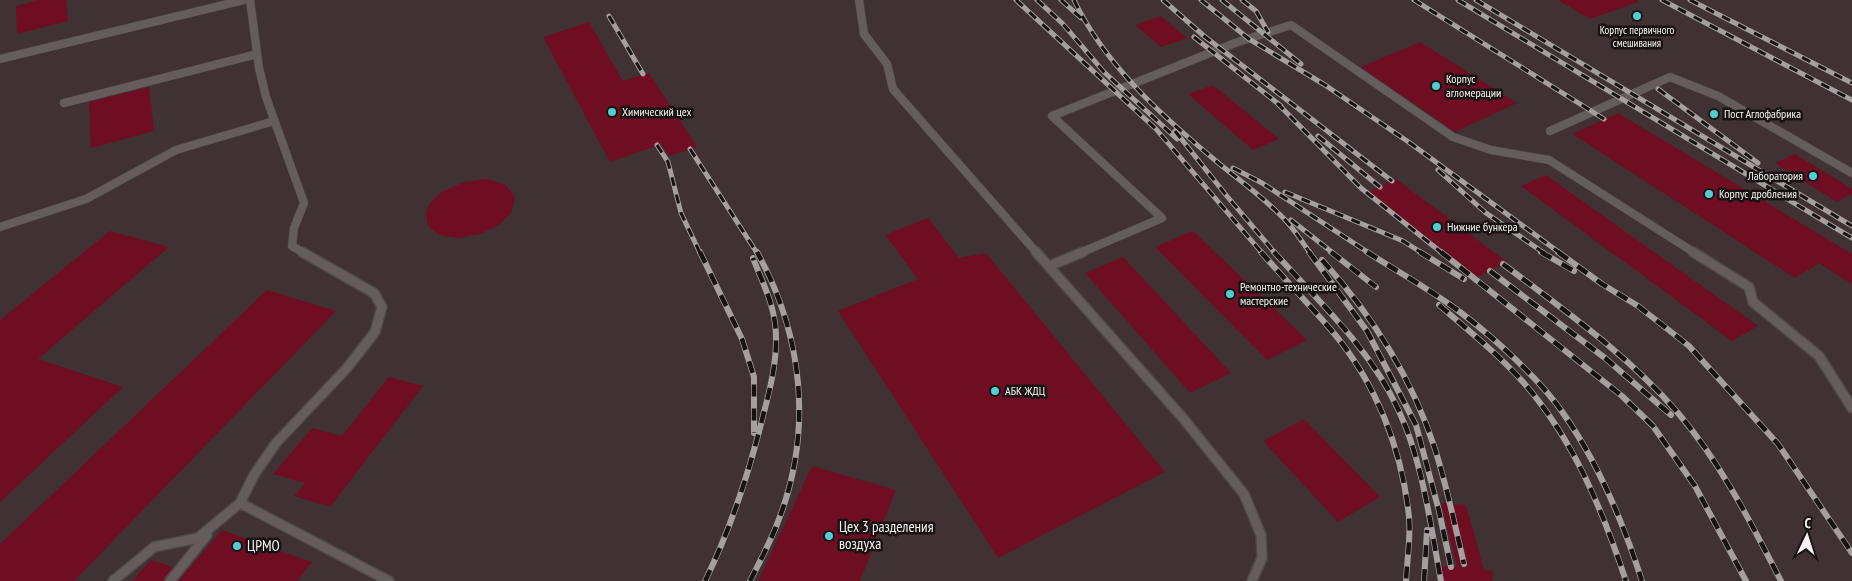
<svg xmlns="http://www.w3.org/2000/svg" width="1852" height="581" font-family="'PT Sans Narrow',sans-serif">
	<rect width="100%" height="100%" fill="#31292a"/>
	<path fill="#403132" d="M0 0H1852V581H0Z"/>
	<path fill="#6f0e23" d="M39 0H66L68 21 17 34 16 6Z
		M1558 0H1637L1638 2 1590 19Z
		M1161 16 1187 38 1161 47 1135 25Z
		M589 22 623 81 649 73 697 147 669 156 661 144 610 162 543 37Z
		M1420 42 1447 59 1517 103 1455 132 1361 67Z
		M1213 85 1279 139 1253 150 1188 94Z
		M149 87 154 131 91 148 89 102Z
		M1618 113 1852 254V284L1819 263 1795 278 1572 134Z
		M1795 154 1852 189V194L1837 202 1775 163Z
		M1546 175 1758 326 1732 341 1521 186Z
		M487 179 506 185 515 198 511 213 499 225 480 234 458 238 439 235 428 226 426 213 428 206 440 193 464 182Z
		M1396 179 1507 262 1478 277 1368 192Z
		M928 218 959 258 986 253 1165 472 998 558 838 311 918 279 885 235Z
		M110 231 169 247 38 359 123 387 0 502V320Z
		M1193 231 1307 340 1267 360 1155 247Z
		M1123 257 1231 373 1190 393 1085 273Z
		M267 290 336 311 74 581H0V544Z
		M389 377 423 386 330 507 294 496 305 483 273 474 312 428 342 436Z
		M1304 419 1380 497 1338 522 1263 441Z
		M812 466 896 490 860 581H758Z
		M1441 503 1466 505 1484 570 1493 571 1492 581H1444L1441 566 1457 567Z
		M222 530 312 562 297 581H178Z
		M151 560 173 567 164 581H132Z"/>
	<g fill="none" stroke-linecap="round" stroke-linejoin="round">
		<defs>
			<path id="service-far1" d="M250 0 259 68 266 97 304 203 294 228 292 246 304 253
				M859 0 864 34 887 64 893 89 1037 253
				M0 59 244 0
				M64 103 257 54
				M1550 131 1670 77 1718 96 1852 173
				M0 227 86 199 176 150 274 121
				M1080 253 1162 218 1052 116 1235 43 1291 25 1453 137 1491 150 1549 160 1695 253"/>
			<path id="service" d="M1036 252 1182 417 1244 494 1261 535 1262 558 1252 581
				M1693 252 1749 287 1753 302 1819 356 1852 408
				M1049 266 1083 252
				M240 503 389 581
				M113 581 154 547 198 538 240 503 254 475 276 443 347 368 375 332 382 307 374 293 302 252
				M170 581 207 535"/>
		</defs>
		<use href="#service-far1" stroke="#4f4848" stroke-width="9"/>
		<use href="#service" stroke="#4f4848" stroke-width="12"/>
		<use href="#service-far1" stroke="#655c5c" stroke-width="8"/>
		<use href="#service" stroke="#655c5c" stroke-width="9"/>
		<defs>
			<path id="rail-far1" d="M1016 0 1156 129 1262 253
				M1037 0 1063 24 1104 72 1177 139
				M1061 0 1081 18
				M1074 0C1105 65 1161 115 1216 161 1240 181 1266 199 1287 222 1296 232 1303 243 1310 253
				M1163 0 1204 36 1392 181
				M1201 0 1249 39 1325 85 1410 143 1560 253
				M1222 0 1301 64
				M1242 0 1256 11 1268 32
				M1414 0 1604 119
				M1458 0 1852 238
				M1476 0 1852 226
				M1662 0 1852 100
				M1690 0 1852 83
				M609 16 643 74
				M1194 37 1281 106
				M1658 89 1758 163
				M1277 103 1361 188 1442 253
				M1175 131 1226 195 1275 253
				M1318 136 1380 187
				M657 145 668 162 681 213 700 253
				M690 149 757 253
				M1233 168 1262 183 1369 253
				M1438 170 1486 213 1544 253
				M1285 192 1403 241 1422 253
				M1291 220 1333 253"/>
			<path id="rail" d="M700 252 742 339 754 377V433
				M1261 252C1284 279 1309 304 1332 331 1376 383 1402 449 1409 517 1411 537 1407 560 1406 581
				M1274 252C1318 301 1370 348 1398 409 1423 462 1430 523 1441 581
				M1309 252 1367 331 1416 425 1439 511 1451 567
				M1331 252 1376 287
				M1367 252C1398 272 1431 290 1460 312 1493 337 1540 379 1563 413 1599 464 1623 522 1642 581
				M1420 252 1464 279
				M1441 252 1622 396 1653 426 1695 486 1746 581
				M1541 252 1574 271
				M1558 252 1602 284 1638 306 1689 346 1778 444 1852 553
				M1322 260C1372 315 1412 378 1435 449 1447 487 1455 526 1464 564
				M1503 264C1564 310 1628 355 1678 413 1721 463 1751 523 1781 581
				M1490 271 1605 358 1671 415
				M1439 305C1468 330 1498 354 1523 382 1574 440 1602 509 1626 581
				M705 581C731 528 749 473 763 416 771 386 779 354 775 323 772 300 761 279 753 258
				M750 581C760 561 771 541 779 519 813 430 803 335 757 252
				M1424 581 1427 530"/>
		</defs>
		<use href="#rail-far1" stroke="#a59f9f" stroke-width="5"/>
		<use href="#rail" stroke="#a59f9f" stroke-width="6"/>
		<use href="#rail-far1" stroke="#171313" stroke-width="3" stroke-dasharray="9" stroke-linecap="butt"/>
		<use href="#rail" stroke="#171313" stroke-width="4.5" stroke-dasharray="12" stroke-linecap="butt"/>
	</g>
	<g fill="#52cdce" stroke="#171313" stroke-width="2">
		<circle cx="1637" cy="16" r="5"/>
		<circle cx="1436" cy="86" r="5"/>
		<circle cx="612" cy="112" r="5"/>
		<circle cx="1714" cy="114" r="5"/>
		<circle cx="1813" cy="176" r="5"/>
		<circle cx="1709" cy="194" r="5"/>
		<circle cx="1437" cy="227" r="5"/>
		<circle cx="1230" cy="294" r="5"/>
		<circle cx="995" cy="391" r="5"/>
		<circle cx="829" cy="536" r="5"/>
		<circle cx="237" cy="546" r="5"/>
	</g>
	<g text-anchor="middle" stroke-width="5" stroke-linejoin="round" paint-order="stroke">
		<g font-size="11" fill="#f8f2f2" stroke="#171313">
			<text x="1637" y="34">Корпус первичного<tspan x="1637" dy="13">смешивания</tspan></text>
		</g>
		<g font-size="12" fill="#f8f2f2" stroke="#171313" text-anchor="start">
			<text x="1446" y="83">Корпус<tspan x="1446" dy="14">агломерации</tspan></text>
			<text x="622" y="116">Химический цех</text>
			<text x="1724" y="118">Пост Аглофабрика</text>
			<text x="1803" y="180" text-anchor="end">Лаборатория</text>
			<text x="1719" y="198">Корпус дробления</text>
			<text x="1447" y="231">Нижние бункера</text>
			<text x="1240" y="291">Ремонтно-технические<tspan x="1240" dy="14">мастерские</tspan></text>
			<text x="1005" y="395">АБК ЖДЦ</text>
		</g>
		<g font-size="15" fill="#f8f2f2" stroke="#171313" text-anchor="start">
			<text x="839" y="532">Цех 3 разделения<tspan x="839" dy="17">воздуха</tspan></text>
			<text x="247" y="551">ЦРМО</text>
		</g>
	</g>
	<g transform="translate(1807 536) rotate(4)" stroke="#171313" stroke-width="4" paint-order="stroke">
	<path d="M0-4L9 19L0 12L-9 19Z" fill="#f8f2f2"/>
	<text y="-8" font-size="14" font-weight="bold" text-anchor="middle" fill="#f8f2f2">С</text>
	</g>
</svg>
